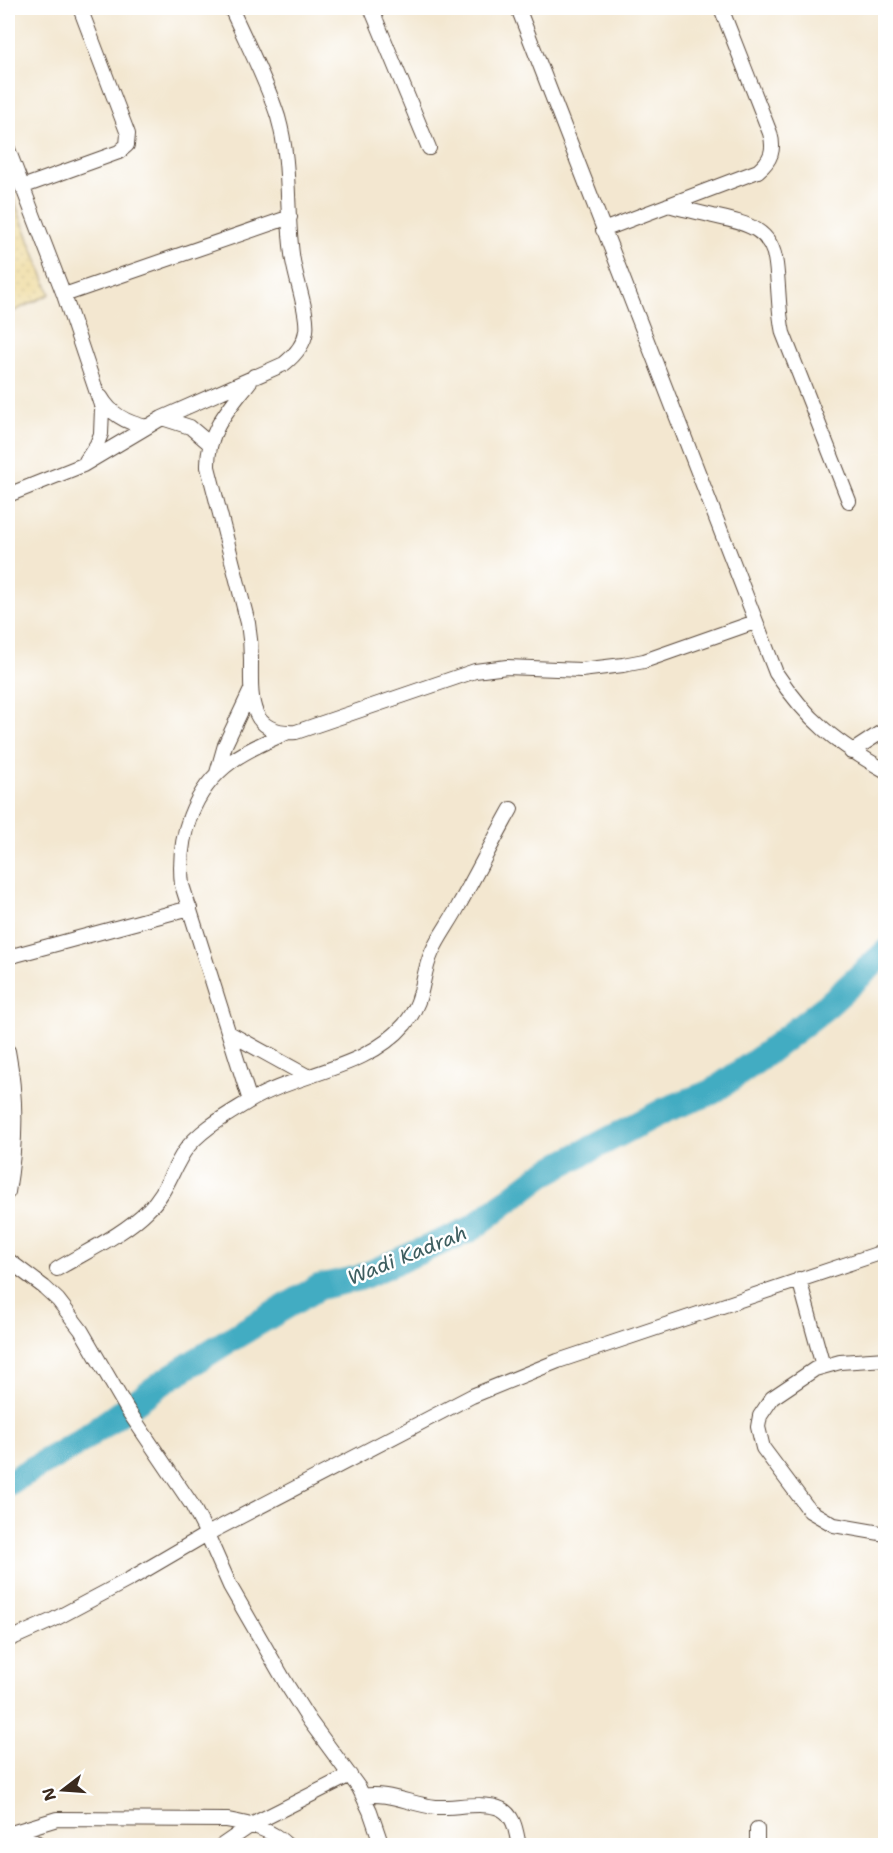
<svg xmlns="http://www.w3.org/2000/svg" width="893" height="1853" font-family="'Shantell Sans',sans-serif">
	<defs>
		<pattern id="sand-dots" width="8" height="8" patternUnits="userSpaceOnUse" patternTransform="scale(1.5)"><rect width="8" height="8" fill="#eeda9e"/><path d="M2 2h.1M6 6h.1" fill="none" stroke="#cdbb88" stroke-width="1.8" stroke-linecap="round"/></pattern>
	</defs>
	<rect width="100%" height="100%" fill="#fff"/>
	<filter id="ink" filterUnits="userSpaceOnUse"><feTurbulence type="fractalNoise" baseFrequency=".0167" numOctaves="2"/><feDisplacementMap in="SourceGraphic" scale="12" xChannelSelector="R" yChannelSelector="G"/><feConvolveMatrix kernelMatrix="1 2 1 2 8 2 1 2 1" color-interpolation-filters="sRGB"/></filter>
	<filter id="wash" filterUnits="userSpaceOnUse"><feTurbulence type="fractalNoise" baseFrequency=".008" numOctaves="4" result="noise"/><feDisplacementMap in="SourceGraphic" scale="24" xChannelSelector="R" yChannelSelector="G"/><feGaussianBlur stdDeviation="1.35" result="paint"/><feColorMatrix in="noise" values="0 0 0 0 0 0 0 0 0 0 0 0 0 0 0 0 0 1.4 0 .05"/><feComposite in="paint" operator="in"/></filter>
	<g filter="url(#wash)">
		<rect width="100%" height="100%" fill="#f3e7d0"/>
		<path fill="url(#sand-dots)" stroke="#94825e" stroke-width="1.5" d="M8 185 50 294 8 314V184Z"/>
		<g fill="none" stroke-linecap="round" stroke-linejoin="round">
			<path stroke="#43acc2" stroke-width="26" d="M8 1483 78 1443 169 1378 226 1342 319 1287 359 1278 471 1229 543 1174 665 1110 712 1092 759 1059 828 1005 886 952"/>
		</g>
	</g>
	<g filter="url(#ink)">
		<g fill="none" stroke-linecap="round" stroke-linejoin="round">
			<defs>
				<path id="street" d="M371 8 429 148
					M518 8 776 673C807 720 836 743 886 771
					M8 149 64 295 102 408 101 434 97 444 86 461
					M22 187 119 152 127 145 128 134 80 8
					M668 205C683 209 698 212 713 216 744 223 772 227 776 264 779 287 778 310 783 333L849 501
					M603 230 758 171C771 160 775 150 770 133L721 8
					M64 295 290 217
					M254 376C232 406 207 428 208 467L248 623C250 635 251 647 251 660 251 696 247 735 296 732L475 671 507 667 581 670 623 665 644 661 755 622
					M101 397C111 415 127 423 147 427
					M162 418 190 427 210 444
					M8 495 83 465 162 418 284 364C294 356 304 346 306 331 309 313 294 275 292 254 286 209 291 162 278 117 266 79 247 44 231 8
					M851 752 886 729
					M217 773 225 745 250 692
					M8 957 190 908
					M229 1033 307 1076
					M8 1051C17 1098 16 1145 8 1192
					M250 1101 182 885C177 838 192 790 232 761 248 749 268 741 286 733
					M8 1260 44 1287 58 1300 81 1330 127 1409 192 1505 207 1534 230 1586 287 1685 309 1720 359 1788 370 1811 382 1846
					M57 1269C87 1251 123 1235 148 1210 166 1193 171 1172 184 1152 198 1131 227 1115 248 1102 298 1072 366 1070 405 1024 426 998 420 978 432 952 439 936 451 921 459 905 477 873 493 841 511 809
					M799 1279 823 1366
					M886 1359 840 1362 815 1369 772 1398 760 1416 758 1427 763 1448 810 1511 834 1525 886 1534
					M8 1640 53 1620 130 1579 207 1534 472 1396 558 1361 886 1251
					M363 1796C387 1791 412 1805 436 1807 454 1808 486 1801 501 1809 515 1816 516 1832 519 1846
					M757 1829V1846
					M20 1831 42 1846
					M8 1834 57 1819 227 1820C250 1824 271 1829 288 1846
					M221 1846 253 1824 350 1775"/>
			</defs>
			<use href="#street" stroke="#574639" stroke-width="16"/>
			<use href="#street" stroke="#fff" stroke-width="14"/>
		</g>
	</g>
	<g text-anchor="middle" stroke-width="5" stroke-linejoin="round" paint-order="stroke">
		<g font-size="20" font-style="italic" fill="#3e5e60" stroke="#fff">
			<text transform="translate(407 1255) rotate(-22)" y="7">Wadi Kadrah</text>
		</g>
	</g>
	<rect width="893" height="1853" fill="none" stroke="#fff" stroke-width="30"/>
	<g transform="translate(63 1790) rotate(253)" stroke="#ffffff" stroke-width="4.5" paint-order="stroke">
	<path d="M0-4.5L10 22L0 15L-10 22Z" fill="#3b2a1e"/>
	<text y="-9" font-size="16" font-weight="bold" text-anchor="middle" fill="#3b2a1e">N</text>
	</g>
</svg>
